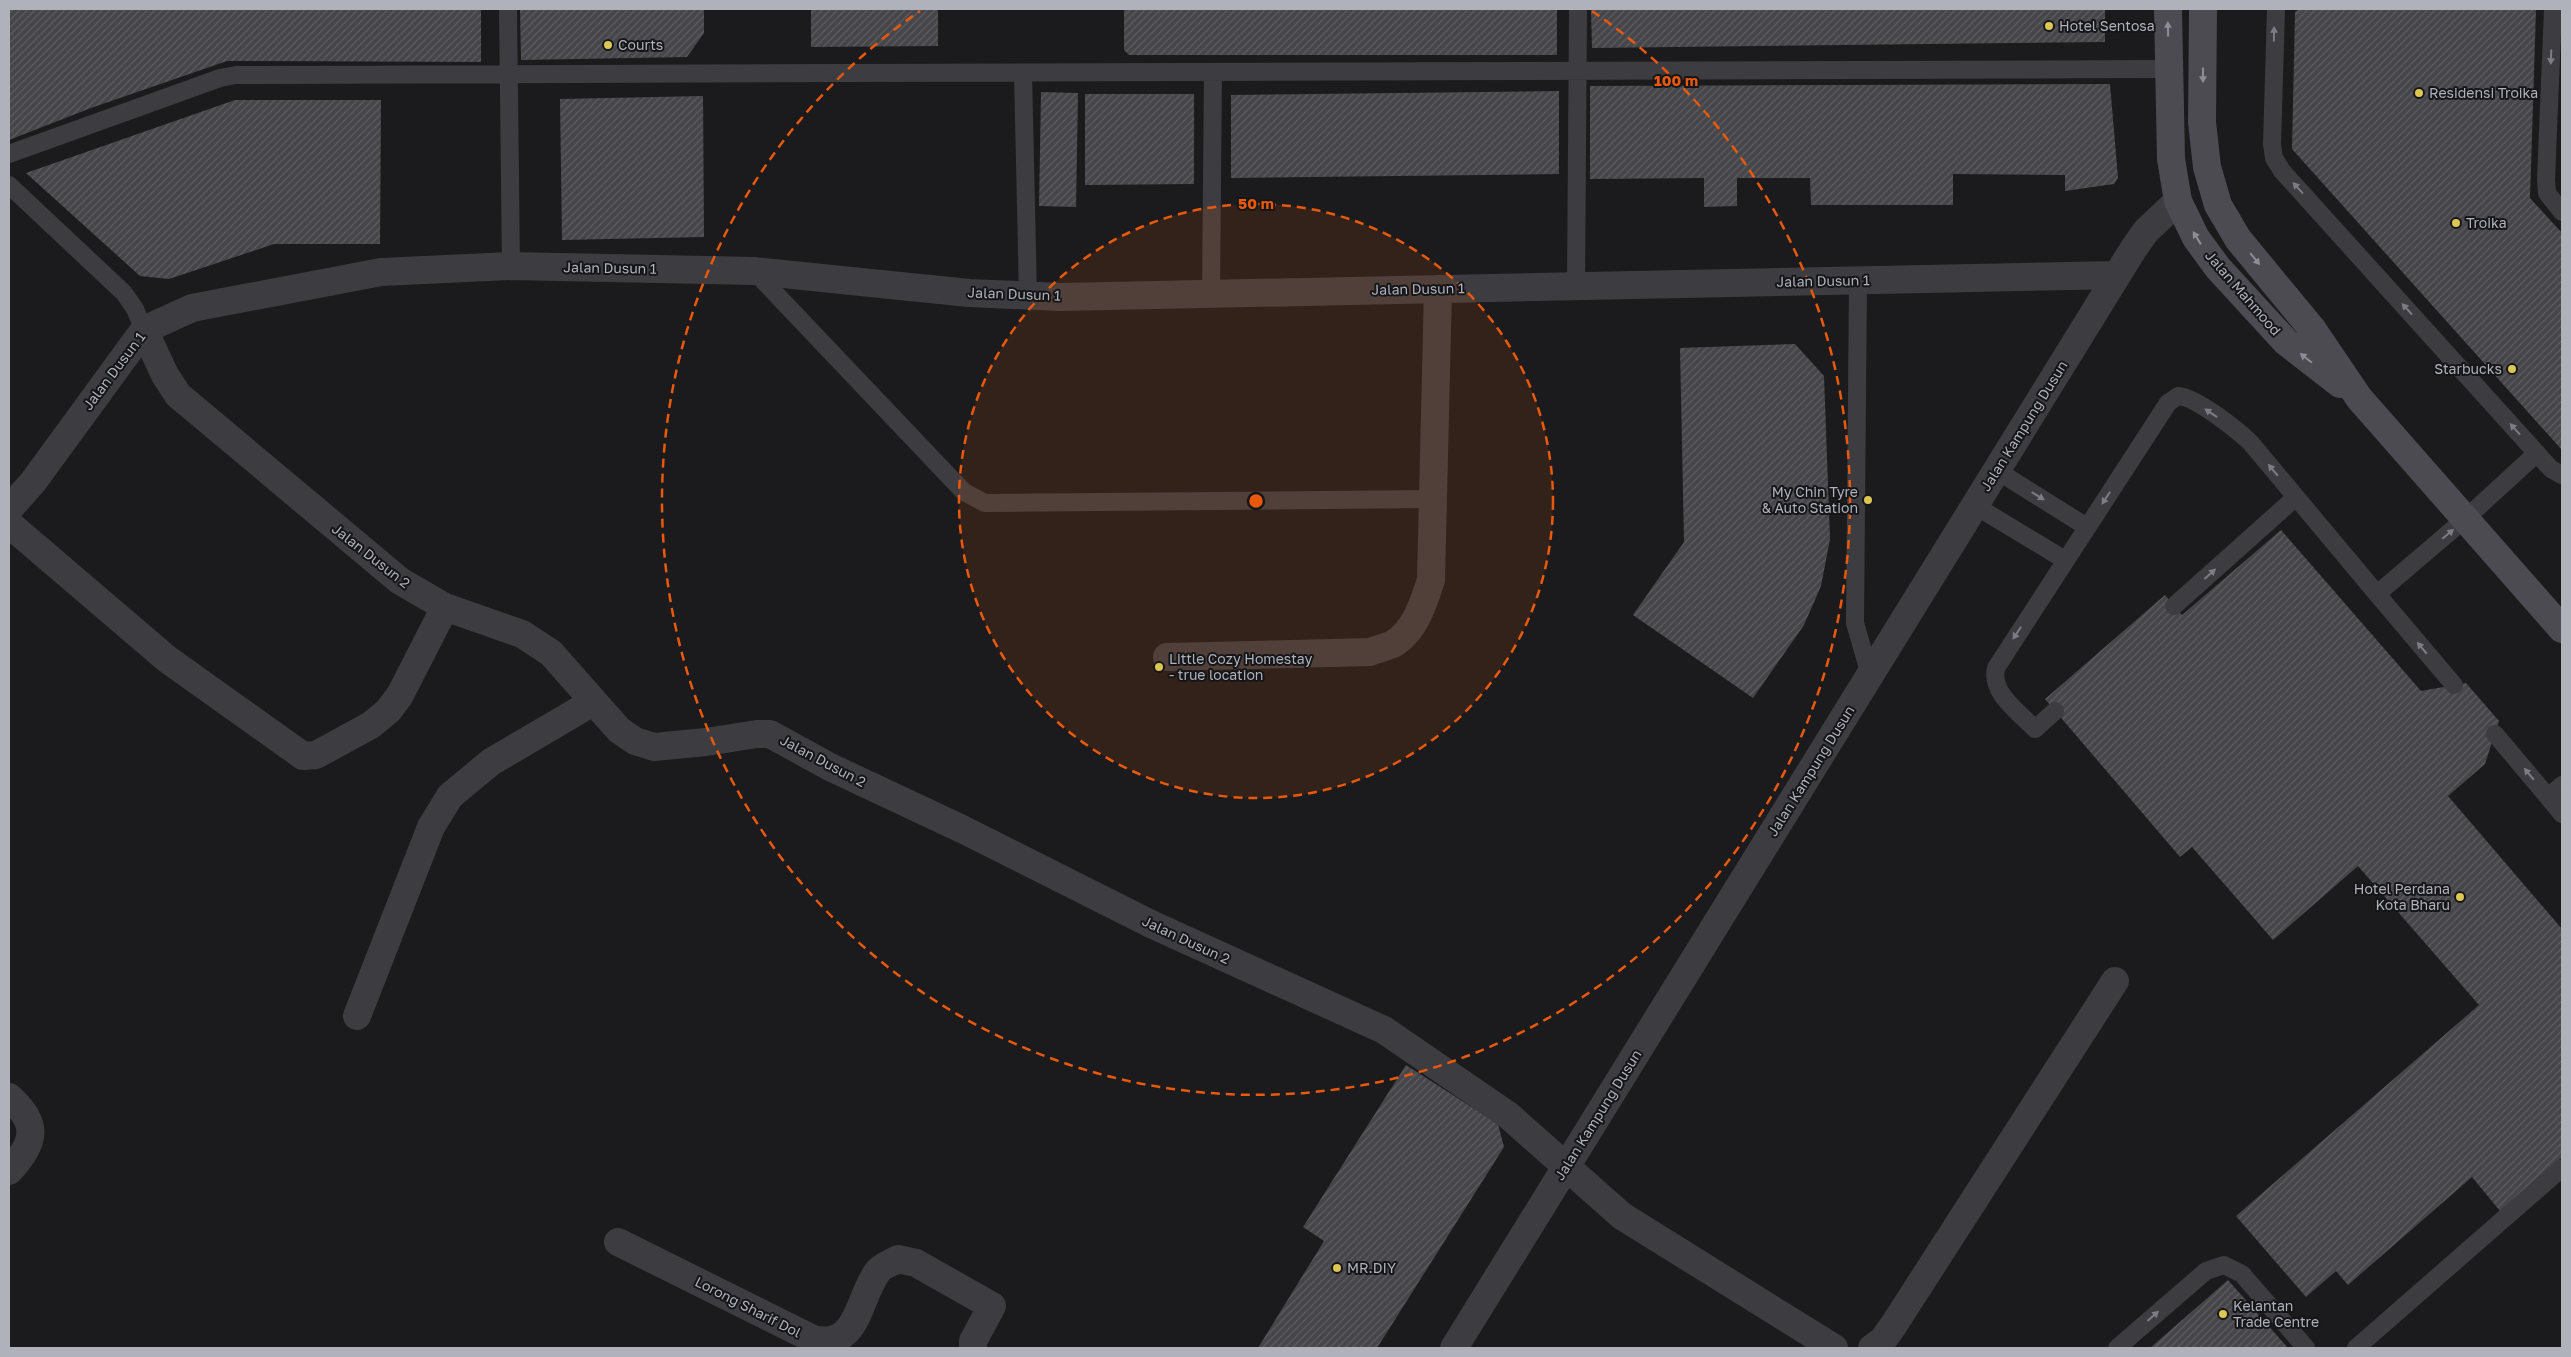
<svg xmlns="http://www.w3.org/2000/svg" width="2571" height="1357" font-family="'Golos Text',sans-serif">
	<defs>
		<pattern id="building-hatch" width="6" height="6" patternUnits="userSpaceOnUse" patternTransform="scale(1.25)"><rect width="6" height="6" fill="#46464a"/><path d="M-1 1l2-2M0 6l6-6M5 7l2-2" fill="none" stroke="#5e5e62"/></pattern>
	</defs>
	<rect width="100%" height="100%" fill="#1b1b1d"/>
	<path fill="url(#building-hatch)" d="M9 9H481V62L227 61 91 108 9 140Z
		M520 9H704V33L687 57 521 60Z
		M811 9H938V46L811 47Z
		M1124 9H1557V55H1129L1124 50Z
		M1591 9H2105V42L1592 48Z
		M2300 9H2536L2530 198 2562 233V450L2292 149 2295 12Z
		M2110 84 2118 178 2114 184 2065 191V175L1953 174V205H1811L1810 178H1737V206L1704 207V178L1590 179V86Z
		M1559 91V174L1231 178V95Z
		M1041 92 1078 93 1076 207 1039 206Z
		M1085 94H1194V184L1085 185Z
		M703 96 704 237 562 240 560 99Z
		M235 100H381L380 244H274L169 279 140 276 26 173Z
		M1795 344 1824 376 1830 539 1821 586 1804 625 1753 698 1633 615 1684 542 1680 348Z
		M2281 530 2421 691 2466 683 2499 721 2485 764 2448 796 2562 929V1157L2500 1211 2472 1177 2348 1285 2336 1271 2306 1297 2236 1216 2479 1005 2358 866 2273 940 2192 847 2180 857 2045 699 2165 595 2182 615Z
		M1406 1065 1498 1124 1504 1147 1377 1348H1258L1324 1241 1303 1227Z
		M2228 1280 2288 1348H2150Z"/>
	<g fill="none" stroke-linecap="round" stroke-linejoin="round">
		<path stroke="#3d3d41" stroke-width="18" d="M508 9 511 266
			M2276 9 2272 144 2274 158 2282 171 2551 469 2562 475
			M2553 9 2546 180 2547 193 2562 212
			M1023 73 1028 296
			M9 154 220 78 236 75 2169 69
			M9 185 124 293 135 309 144 330
			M754 271 964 492 985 503 1432 499
			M1858 280 1855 623 1870 675
			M1576 286 1578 9
			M1211 294 1213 72
			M1996 470 2087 527
			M1974 505 2065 560
			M2174 606 2296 497
			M2454 685 2377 594 2465 519 2537 453
			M2055 711 2035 729C2019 712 1990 693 1996 668L2168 403 2178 396C2196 397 2236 429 2250 442L2377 594
			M2495 734 2548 797 2562 785
			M2548 797 2562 814
			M2117 1348 2206 1271 2224 1265 2242 1274 2306 1348
			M2356 1348 2562 1168"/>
		<path stroke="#3d3d41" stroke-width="28" d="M144 330 165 375 178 395 400 581 445 607 522 634 551 653 619 730 635 741 654 747 706 742 757 734H770L830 767 962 829 1151 924 1384 1030 1508 1115 1622 1216 1834 1348
			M9 509 33 482 144 330 192 308 381 272 511 266 754 271 969 293 1061 297 2117 275
			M9 524 167 659 303 756 316 755 371 725 388 711 400 695 445 607
			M1167 657 1370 652C1378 649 1386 647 1393 644 1415 631 1424 602 1431 580L1438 289
			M357 1016 431 827 450 796 491 762 593 702
			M9 1097C40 1124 35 1143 9 1171
			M618 1242 813 1339C859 1350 858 1297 878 1271 882 1266 893 1262 898 1259L916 1263 992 1306 973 1341V1348
			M1454 1348 2134 248 2146 231 2178 201
			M1872 1348 1883 1340 1893 1326 2115 981"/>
		<path stroke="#4b4b51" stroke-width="28" d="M2168 9 2171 159 2178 201 2196 238 2218 268 2286 342 2340 384
			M2203 9 2202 122 2207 167 2218 205 2238 239 2313 330 2359 398 2562 629"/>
	</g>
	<defs><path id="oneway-solid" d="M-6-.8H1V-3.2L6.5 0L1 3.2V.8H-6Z" transform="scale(1.25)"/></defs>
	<g fill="#8c8d96">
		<use href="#oneway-solid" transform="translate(2168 29) rotate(-91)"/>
		<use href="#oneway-solid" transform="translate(2203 75) rotate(90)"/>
		<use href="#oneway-solid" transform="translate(2197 238) rotate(-122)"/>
		<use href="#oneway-solid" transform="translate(2255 259) rotate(51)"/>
		<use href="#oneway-solid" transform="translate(2306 358) rotate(-142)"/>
	</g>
	<g fill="#7c7d84">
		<use href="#oneway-solid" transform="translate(2274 34) rotate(-89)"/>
		<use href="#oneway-solid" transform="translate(2551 57) rotate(92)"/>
		<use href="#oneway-solid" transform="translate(2298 188) rotate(-132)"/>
		<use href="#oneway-solid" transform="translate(2407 309) rotate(-132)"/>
		<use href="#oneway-solid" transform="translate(2211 413) rotate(-146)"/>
		<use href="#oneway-solid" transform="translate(2515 429) rotate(-132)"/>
		<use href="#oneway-solid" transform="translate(2273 470) rotate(-130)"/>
		<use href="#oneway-solid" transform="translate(2038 496) rotate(32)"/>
		<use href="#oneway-solid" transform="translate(2106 498) rotate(124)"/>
		<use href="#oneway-solid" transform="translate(2448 534) rotate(-40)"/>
		<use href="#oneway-solid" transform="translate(2210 574) rotate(-42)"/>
		<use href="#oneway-solid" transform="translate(2017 633) rotate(123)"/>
		<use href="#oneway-solid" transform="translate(2422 648) rotate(-130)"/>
		<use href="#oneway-solid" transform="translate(2529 774) rotate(-130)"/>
		<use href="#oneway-solid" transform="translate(2153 1316) rotate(-41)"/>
	</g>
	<circle cx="1256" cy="501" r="297" fill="#e8590c" fill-opacity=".12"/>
	<g fill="none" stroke="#e8590c" stroke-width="2.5" stroke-dasharray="9 6">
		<circle cx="1256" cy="501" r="297"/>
		<path d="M1592 11A594 594 0 1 1 920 11"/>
	</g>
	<g fill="#dcc654" stroke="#161618" stroke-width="2">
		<circle cx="2049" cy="26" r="5"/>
		<circle cx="608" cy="45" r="5"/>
		<circle cx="2419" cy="93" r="5"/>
		<circle cx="2456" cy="223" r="5"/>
		<circle cx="2512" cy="369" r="5"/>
		<circle cx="1868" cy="500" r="5"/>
		<circle cx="1159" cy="667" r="5"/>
		<circle cx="2460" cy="897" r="5"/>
		<circle cx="1337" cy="1268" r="5"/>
		<circle cx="2223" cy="1314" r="5"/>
	</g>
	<g text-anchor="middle" stroke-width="4" stroke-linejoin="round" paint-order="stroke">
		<g font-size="14" fill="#afb1bb" stroke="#161618" text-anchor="start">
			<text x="2059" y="31">Hotel Sentosa</text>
			<text x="618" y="50">Courts</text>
			<text x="2429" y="98">Residensi Troika</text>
			<text x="2466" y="228">Troika</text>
			<text x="2502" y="374" text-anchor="end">Starbucks</text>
			<text x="1858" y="497" text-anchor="end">My Chin Tyre<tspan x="1858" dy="16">&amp; Auto Station</tspan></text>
			<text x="1169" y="664">Little Cozy Homestay<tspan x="1169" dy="16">- true location</tspan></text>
			<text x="2450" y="894" text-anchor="end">Hotel Perdana<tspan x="2450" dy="16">Kota Bharu</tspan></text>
			<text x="1347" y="1273">MR.DIY</text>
			<text x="2233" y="1311">Kelantan<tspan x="2233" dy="16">Trade Centre</tspan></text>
		</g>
		<g font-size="14" fill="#afb1bb" stroke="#161618">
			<text transform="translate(610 268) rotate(1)" y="5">Jalan Dusun 1</text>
			<text transform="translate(1823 281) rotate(-1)" y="5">Jalan Dusun 1</text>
			<text transform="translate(1418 289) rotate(-1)" y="5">Jalan Dusun 1</text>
			<text transform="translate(2243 293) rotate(49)" y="5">Jalan Mahmood</text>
			<text transform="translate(1014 294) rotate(2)" y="5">Jalan Dusun 1</text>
			<text transform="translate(114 371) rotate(-53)" y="5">Jalan Dusun 1</text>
			<text transform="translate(2024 426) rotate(-58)" y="5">Jalan Kampung Dusun</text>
			<text transform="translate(371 556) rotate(38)" y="5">Jalan Dusun 2</text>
			<text transform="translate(823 761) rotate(28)" y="5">Jalan Dusun 2</text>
			<text transform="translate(1811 771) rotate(-58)" y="5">Jalan Kampung Dusun</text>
			<text transform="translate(1186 940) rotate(25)" y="5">Jalan Dusun 2</text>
			<text transform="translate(1598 1115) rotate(-58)" y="5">Jalan Kampung Dusun</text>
			<text transform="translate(748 1307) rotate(27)" y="5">Lorong Sharif Dol</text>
		</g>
	</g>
	<circle cx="1256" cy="501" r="8" fill="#e8590c" stroke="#161618" stroke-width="2.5"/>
	<g font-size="15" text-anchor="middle" font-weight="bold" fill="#e8590c" stroke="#161618" stroke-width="4" stroke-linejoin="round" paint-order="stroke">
		<text x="1676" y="86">100 m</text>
		<text x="1256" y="209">50 m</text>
	</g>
	<rect width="2571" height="1357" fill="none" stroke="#afb1bb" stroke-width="20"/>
</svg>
